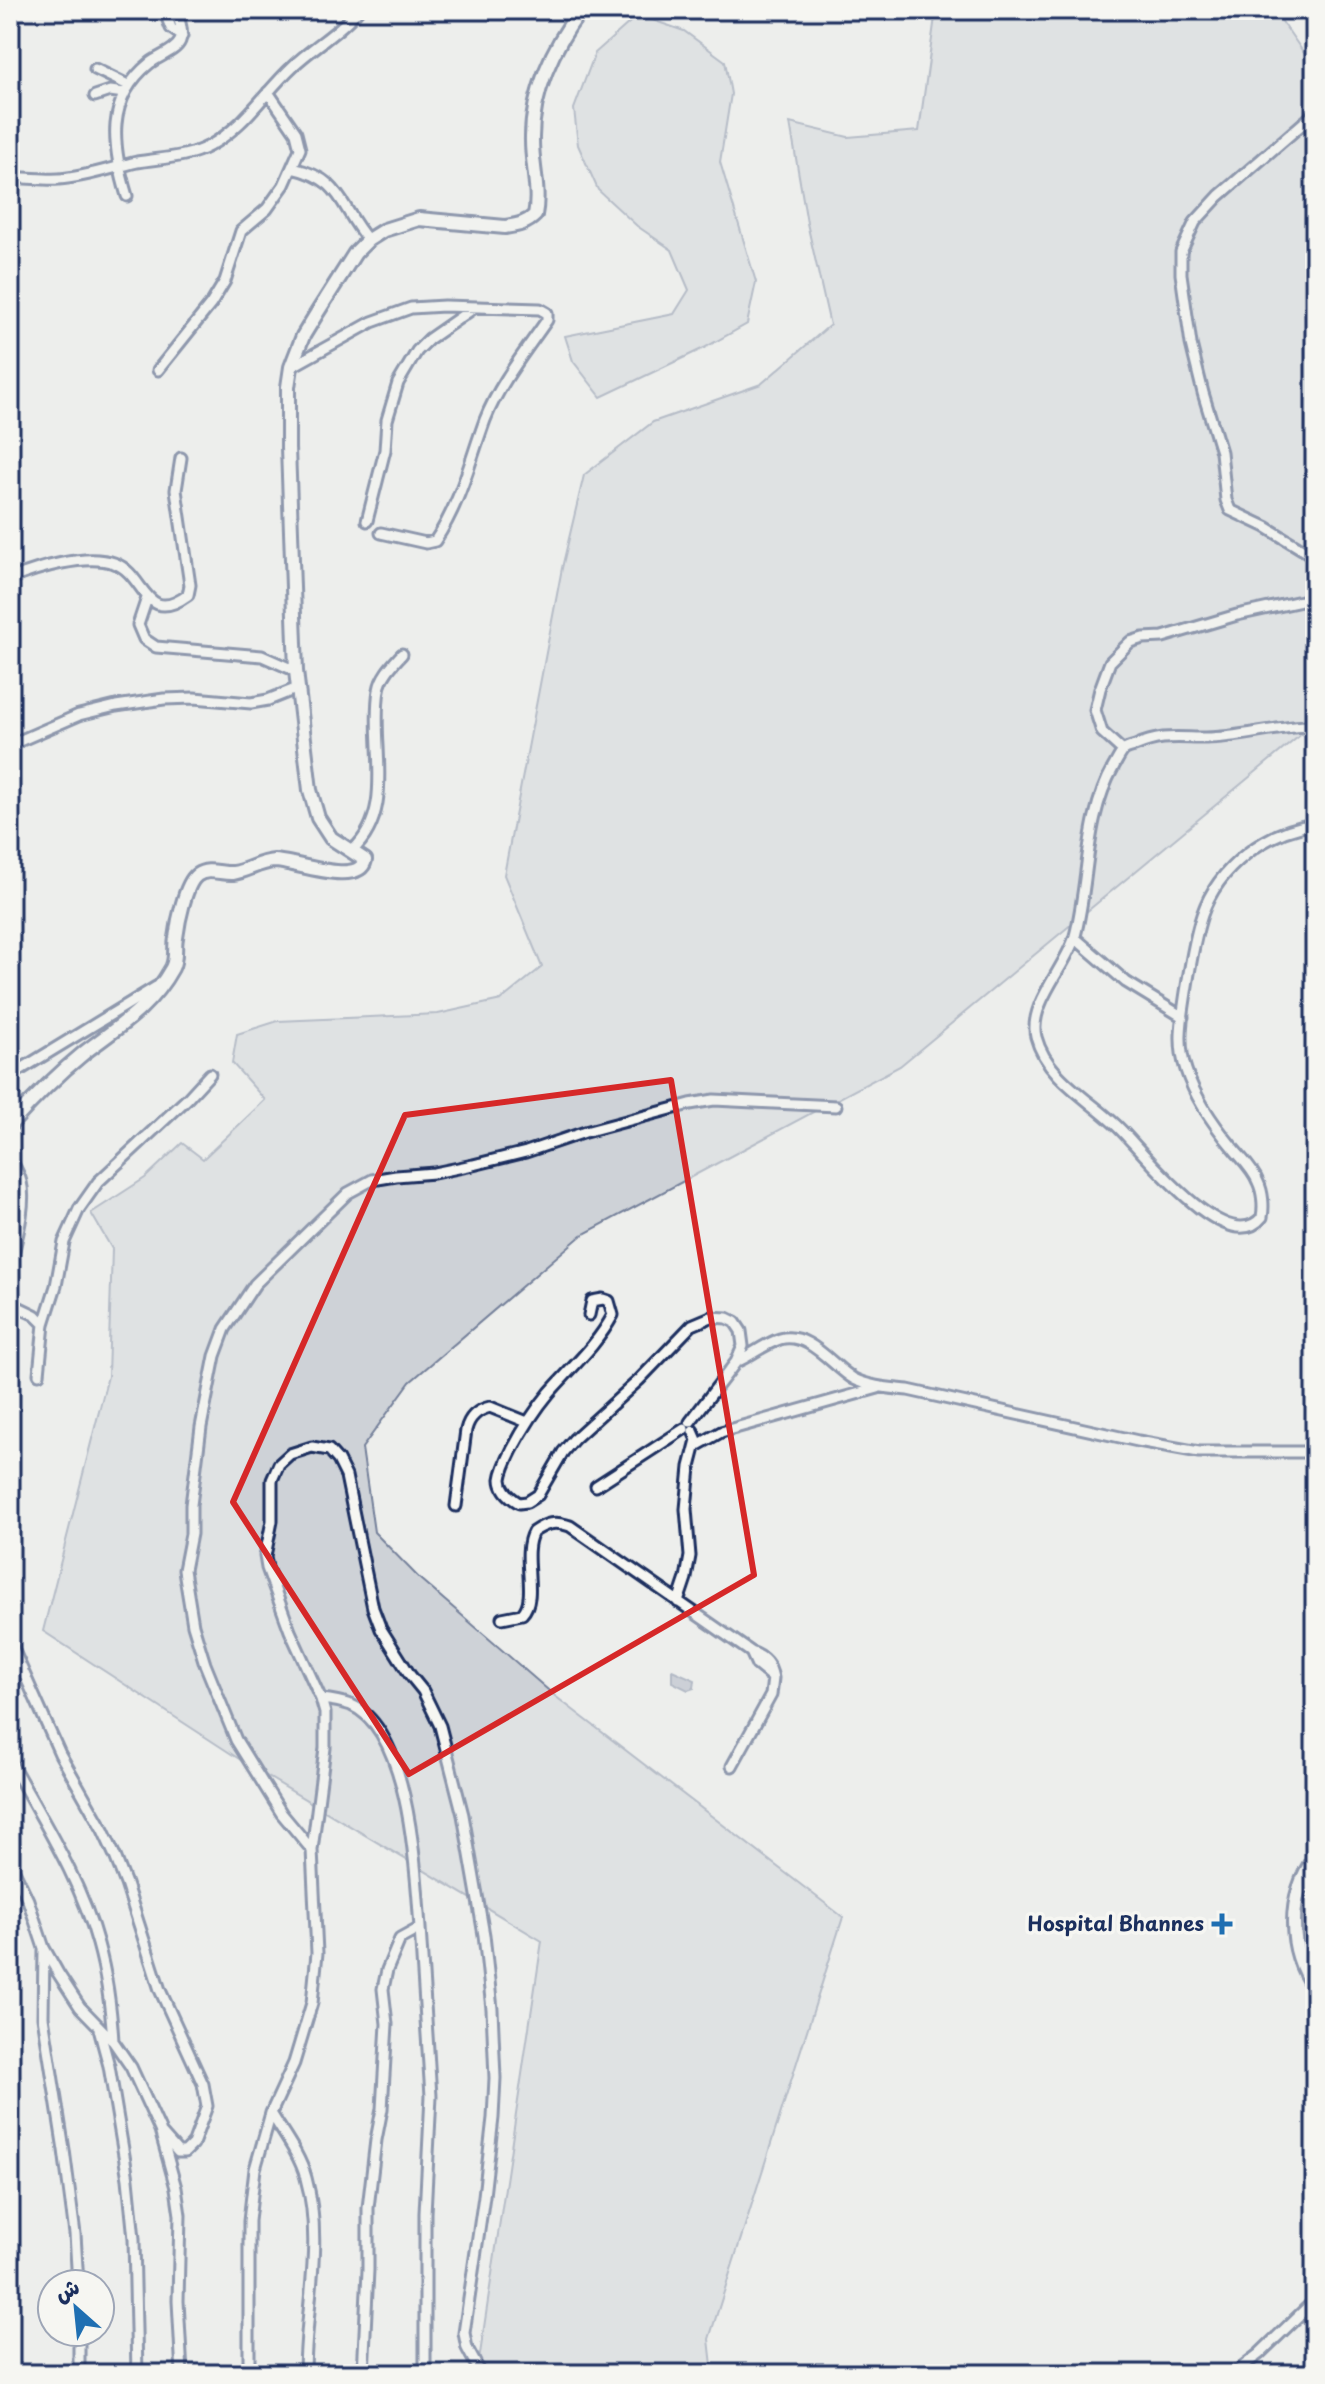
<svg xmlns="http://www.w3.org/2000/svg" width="1325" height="2384" font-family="'Playpen Sans','Playpen Sans Arabic',sans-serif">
	<rect width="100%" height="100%" fill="#edeeec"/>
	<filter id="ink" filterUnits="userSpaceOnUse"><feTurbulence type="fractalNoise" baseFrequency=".0125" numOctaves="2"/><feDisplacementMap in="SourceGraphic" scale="16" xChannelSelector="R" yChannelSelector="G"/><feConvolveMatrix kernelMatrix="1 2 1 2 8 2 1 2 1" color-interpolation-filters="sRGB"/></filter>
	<g filter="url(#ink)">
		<path fill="#ced2d7" stroke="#74809a" stroke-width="2" d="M941 10H1274L1315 69V723L900 1066 582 1235 410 1382 362 1448 374 1532 420 1579 555 1696 843 1917 709 2339 713 2374H477L542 1941 253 1768 43 1631 108 1376 112 1249 91 1213 145 1178 182 1143 203 1159 265 1100 232 1063 237 1034 278 1021 438 1014 501 1000 542 967 504 875 562 568 584 475 653 422 761 384 830 325 807 223 790 123 848 137 919 131 935 17Z
			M638 15 684 31 725 61 731 94 720 162 756 282 747 324 704 348 601 397 573 361 565 336 674 314 689 290 672 250 637 226 598 190 578 145 574 109 595 53Z"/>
		<path fill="#a5acbc" stroke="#6e7a96" stroke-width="2" d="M672 1670 695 1680 694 1688 688 1690 672 1682Z"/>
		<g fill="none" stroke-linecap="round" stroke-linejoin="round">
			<defs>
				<path id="minor" d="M164 10 171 28 182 36
					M95 69 128 85
					M95 96 110 91 124 93
					M1315 113 1219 196 1195 222 1181 252V274L1191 344 1203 393 1221 452 1226 500 1230 510 1266 527 1315 557
					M292 168C343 179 339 206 368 240
					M10 178C26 177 42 180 59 179 86 177 111 168 137 162 161 158 187 158 209 146 244 127 265 92 293 66 314 46 340 32 358 10
					M127 196C112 146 105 99 150 63 159 56 176 51 180 41 184 32 179 19 176 10
					M291 367 372 322 411 308 444 306 540 309 547 313V320C525 352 499 384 485 420 470 461 460 504 435 541L426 543 381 533
					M158 370 211 304 225 281 241 231 267 209 284 185 300 149 296 133 268 92
					M367 521 385 450 387 420 398 383 417 351 429 339 475 307
					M10 579C37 568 86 553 114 563 146 574 144 627 188 595L190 585 176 490 181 458
					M147 598 138 625 144 639 156 647 262 656 296 671
					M1315 726C1278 725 1243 738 1206 738 1178 738 1162 734 1135 746 1131 747 1127 748 1124 750 1120 754 1117 761 1114 766 1084 819 1090 879 1075 936 1067 966 1028 1004 1036 1037 1047 1079 1093 1101 1121 1130 1144 1153 1228 1260 1262 1217 1264 1207 1263 1192 1258 1182 1253 1169 1241 1158 1233 1148 1214 1125 1195 1098 1186 1070 1177 1044 1182 1019 1186 992 1190 967 1194 939 1202 915 1218 867 1266 831 1315 824
					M10 745 79 715 116 706 164 699 194 698 251 703 268 700 298 688
					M1123 751 1102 732 1095 710 1100 689 1110 662 1130 642 1143 638 1163 637 1237 615 1315 598
					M352 851C397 810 370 744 379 690 381 676 393 664 402 654
					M1075 938 1126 982 1183 1017
					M10 1076 156 987
					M10 1158C14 1166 19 1173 21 1182 27 1205 15 1244 10 1267
					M10 1303 35 1315 44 1324 39 1374
					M589 1315 592 1301 603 1299 609 1301 613 1315C597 1345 572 1367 550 1392 535 1410 523 1429 512 1450 508 1458 502 1470 501 1479 501 1490 511 1498 519 1503L527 1502 538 1495 563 1452 574 1439 639 1380 692 1325 711 1317 727 1318 735 1322 741 1331 743 1346 736 1362 690 1422
					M44 1324 56 1286 64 1242 79 1209 98 1182 187 1099 210 1074
					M736 1362C751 1356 764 1344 780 1339 809 1331 832 1366 854 1379 870 1387 890 1388 908 1390L1138 1441 1199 1452H1315
					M696 1446 721 1432 878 1388
					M596 1486 684 1429
					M456 1506 466 1430C469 1417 477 1410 490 1407L527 1422
					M678 1602 686 1578 690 1556 686 1509 690 1467 697 1440 693 1431
					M502 1618 522 1614C539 1597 520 1555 533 1532 546 1523 554 1521 570 1526L751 1652C765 1657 770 1664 773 1678L757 1665 751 1652
					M10 1642 60 1754 103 1830 115 1856 126 1884 160 1990 203 2084 207 2106 193 2144 185 2152H178L162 2134
					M321 1699C331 1700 342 1702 351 1705 410 1730 416 1873 420 1928L400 1939 387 1970 383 1989 387 2024 382 2109 376 2140 368 2208V2270L363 2374
					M10 1761C42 1820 80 1878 98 1944 107 1976 111 2008 113 2041
					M732 1766 771 1695 773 1678
					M312 1850 282 1814 236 1740 205 1664 193 1625 184 1570 191 1534V1505L201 1427 215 1356 225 1329 255 1284 348 1193 372 1180 396 1176 434 1173 473 1165 526 1152 585 1132 690 1104 714 1100 836 1106
					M10 1862 28 1900 44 1948 58 1973 80 2007 113 2041 131 2067 160 2130 176 2188 180 2215 178 2301 182 2374
					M1298 1892 1315 1881
					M420 1928 431 2096 425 2213V2374
					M44 1950 43 2017 64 2150 75 2234 78 2284
					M99 2029 109 2066 128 2179 134 2239 137 2374
					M271 2113C283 2133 300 2155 306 2178 324 2242 305 2309 305 2374
					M79 2332V2374
					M249 2374V2221L255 2169 271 2113 294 2063 312 2003 317 1953 312 1850 325 1748V1713L321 1699 290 1631 267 1568 265 1556 272 1521V1480L279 1464 290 1454 312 1447 329 1450 338 1460 346 1476 373 1608 381 1629 410 1675 423 1691 440 1726 463 1815 484 1935 492 2009 495 2078 493 2118 484 2196 464 2333 467 2348 481 2374
					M1233 2374 1259 2354 1315 2300"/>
				<path id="secondary" d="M10 1125C33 1099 58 1074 85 1052 119 1026 150 1008 172 968 177 959 174 947 176 938 178 922 185 884 197 875 208 867 221 874 233 873 247 871 259 862 274 861 293 861 359 887 365 860L331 838 318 818 310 790 296 671 288 448V387L291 367 303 336 317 313 355 253 368 240 384 230 419 219 505 227C517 225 526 224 535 215 540 191 532 166 532 141 531 95 553 46 581 10
					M1315 1857C1287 1897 1287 1949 1315 1989"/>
			</defs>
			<use href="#minor" stroke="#1b2f5e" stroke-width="15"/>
			<use href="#secondary" stroke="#1b2f5e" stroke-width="18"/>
			<use href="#minor" stroke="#f6f6f2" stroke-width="9"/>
			<use href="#secondary" stroke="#f6f6f2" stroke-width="12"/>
		</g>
	</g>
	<path d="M0 0H1325V2384H0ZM671 1080 754 1575 409 1774 233 1502 405 1115Z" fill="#edeeec" fill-opacity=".55" fill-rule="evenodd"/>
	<path fill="none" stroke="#d62828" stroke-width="6" stroke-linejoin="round" d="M671 1080 754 1575 409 1774 233 1502 405 1115Z"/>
	<path fill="#1f6fb2" stroke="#f6f6f2" stroke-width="3" d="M1218 1912h8v8h8v8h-8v8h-8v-8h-8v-8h8z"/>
	<g text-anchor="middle" stroke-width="7" stroke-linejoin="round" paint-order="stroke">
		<g font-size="20" font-weight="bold" fill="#1b2f5e" stroke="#f6f6f2" text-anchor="end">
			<text x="1204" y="1931">Hospital Bhannes</text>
		</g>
	</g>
	<rect width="1325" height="2384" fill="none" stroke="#f6f6f2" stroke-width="40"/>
	<rect x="20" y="20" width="1285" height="2344" fill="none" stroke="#1b2f5e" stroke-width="3" filter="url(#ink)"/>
	<g transform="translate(76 2308) rotate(333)"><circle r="38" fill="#f6f6f2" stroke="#9ea6b7" stroke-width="2"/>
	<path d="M0-6L14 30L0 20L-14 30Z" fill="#1f6fb2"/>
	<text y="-12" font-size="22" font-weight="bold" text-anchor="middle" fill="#1b2f5e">ش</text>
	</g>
</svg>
